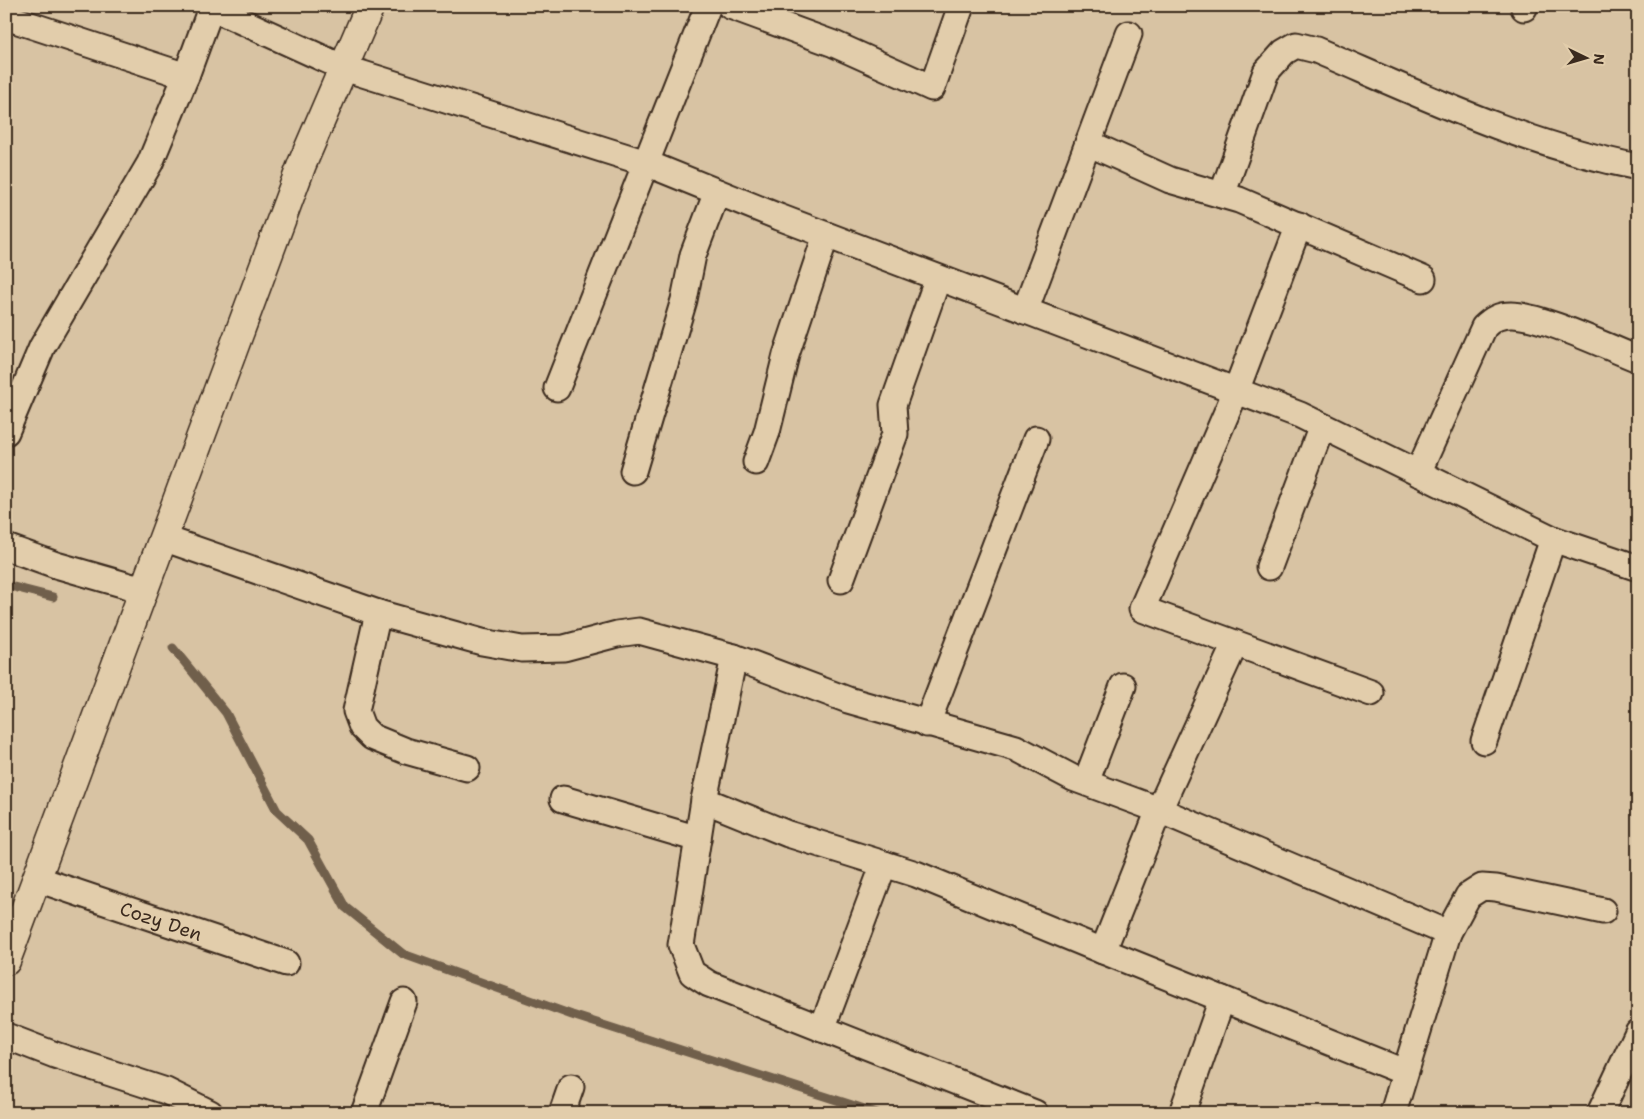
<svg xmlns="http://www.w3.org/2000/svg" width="1644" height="1119" font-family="'Shantell Sans',sans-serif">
	<rect width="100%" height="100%" fill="#d8c3a3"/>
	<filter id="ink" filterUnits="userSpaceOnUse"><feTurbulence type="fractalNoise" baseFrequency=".02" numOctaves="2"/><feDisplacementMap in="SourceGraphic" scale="10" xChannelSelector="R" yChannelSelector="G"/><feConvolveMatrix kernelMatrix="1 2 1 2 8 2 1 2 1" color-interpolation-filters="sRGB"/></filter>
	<g filter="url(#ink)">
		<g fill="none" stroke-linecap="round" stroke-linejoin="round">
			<path stroke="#705e4b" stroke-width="9" d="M6 585 53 597
				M173 648 226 713 277 811 308 840 345 907 403 954 572 1015 877 1113"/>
			<defs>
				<g id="street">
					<path d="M208 6 344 68 646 163 779 217 1300 415 1553 539 1638 568"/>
					<path d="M730 6 834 44 932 88 961 6"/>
					<path d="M1524 8 1525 6"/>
					<path d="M6 17 186 76"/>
					<path d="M1088 143 1170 180 1239 200 1423 279"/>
					<path d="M1222 195 1266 72 1284 52 1296 45 1316 50C1421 95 1525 145 1638 167"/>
					<path d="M1299 225 1236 391 1142 609 1371 693"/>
					<path d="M1025 311 1129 34"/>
					<path d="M557 388 708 6"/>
					<path d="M6 432 42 347 150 163 186 76 211 8"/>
					<path d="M756 462 767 432 786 355 826 235"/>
					<path d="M633 471 684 300 693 255 717 192"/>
					<path d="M1418 473 1484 327C1492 319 1499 315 1511 315 1541 315 1607 347 1638 359"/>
					<path d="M163 538 378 613 482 642 522 649 564 648 617 634 639 631 734 657"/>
					<path d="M6 547 56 565 143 590"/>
					<path d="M1269 567 1322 426"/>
					<path d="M841 580 895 434 893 405 938 278"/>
					<path d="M378 613 356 711 362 727 372 737 406 751 467 768"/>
					<path d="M927 724 1036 439"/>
					<path d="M1484 741 1553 539"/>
					<path d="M1086 782 1123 686"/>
					<path d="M563 799 698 839"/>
					<path d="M704 800 734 657 848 700 1016 748 1073 778 1159 810 1448 933"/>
					<path id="s1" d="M37 879 286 963"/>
					<path d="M1103 951 1404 1072"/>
					<path d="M822 1029 884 864"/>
					<path d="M6 1036 55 1055 166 1091 210 1113"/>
					<path d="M364 1113 404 1002"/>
					<path d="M562 1113 571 1087"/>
					<path d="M1035 1113 709 984 692 973 681 945 704 800 788 834 916 874 1103 951 1159 810 1235 644"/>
					<path d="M1182 1113 1222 999"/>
					<path d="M1393 1113 1448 933 1468 896 1482 887 1496 888 1603 911"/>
					<path d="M1600 1113 1638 1032"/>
				</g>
				<path id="secondary" d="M6 961 302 164 370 6"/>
			</defs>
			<use href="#street" stroke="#3b2a1e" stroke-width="29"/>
			<use href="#secondary" stroke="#3b2a1e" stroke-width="31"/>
			<use href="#street" stroke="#e2cdab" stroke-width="25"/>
			<use href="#secondary" stroke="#e2cdab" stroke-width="28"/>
		</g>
	</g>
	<g text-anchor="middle" stroke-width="4" stroke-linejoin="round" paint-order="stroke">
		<g font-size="19" fill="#3b2a1e" stroke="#e2cdab">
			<text dy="7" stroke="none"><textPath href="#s1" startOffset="131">Cozy Den</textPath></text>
		</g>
	</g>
	<rect width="1644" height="1119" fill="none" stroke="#e2cdab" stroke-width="25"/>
	<rect x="12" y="12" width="1619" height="1094" fill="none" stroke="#3b2a1e" stroke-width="2" filter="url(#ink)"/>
	<g transform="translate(1586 58) rotate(95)" stroke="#e2cdab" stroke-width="4" paint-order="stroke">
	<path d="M0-4L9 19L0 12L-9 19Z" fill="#3b2a1e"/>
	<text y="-8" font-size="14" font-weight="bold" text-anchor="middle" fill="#3b2a1e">N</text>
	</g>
</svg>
